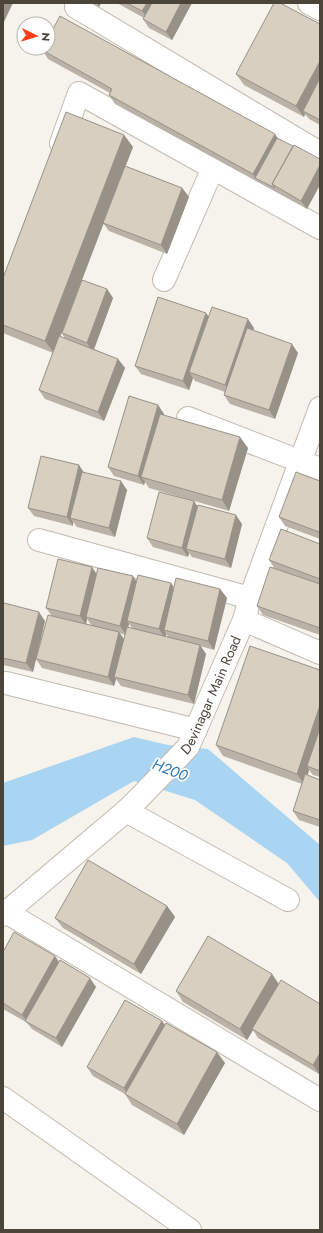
<svg xmlns="http://www.w3.org/2000/svg" width="323" height="1233" font-family="Jost,sans-serif">
	<rect width="100%" height="100%" fill="#f6f3ec"/>
	<path fill="#a9d4f2" d="M134 737 168 745 208 749 320 845V902L287 863 195 800 134 781 32 840 3 846V783Z"/>
	<g fill="none" stroke-linecap="round" stroke-linejoin="round">
		<defs>
			<g id="minor">
				<path d="M309 3 320 9"/>
				<path d="M76 7 320 153"/>
				<path d="M61 143 79 93 320 228"/>
				<path d="M164 280 213 168"/>
				<path d="M188 418 320 469"/>
				<path d="M39 540 250 598"/>
				<path d="M244 620 320 653"/>
				<path d="M6 683 196 730"/>
				<path d="M126 811 288 900"/>
				<path d="M6 912 320 1100"/>
				<path id="s1" d="M3 915 126 811 144 793 188 747 244 620 250 598 320 408"/>
				<path d="M3 1098 190 1230"/>
			</g>
		</defs>
		<use href="#minor" stroke="#c2bbae" stroke-width="24"/>
		<use href="#minor" stroke="#fff" stroke-width="22"/>
	</g>
	<path fill="#bab2a6" fill-rule="evenodd" d="M92 3H101L99 7Z
		M117 3H192L172 40 149 28 143 19 144 18Z
		M320 24V125L309 119 305 114 304 117 244 85 236 74Z
		M42 50 275 134 307 209 115 104 109 95 110 93 48 59Z
		M124 135 133 147 125 166 182 188 189 197 167 254 109 231 103 223 60 336 65 339 62 333 107 289 113 298 94 349 118 359 125 368 104 421 45 399 39 390 53 353 3 333V278Z
		M208 316 254 328 253 331 298 353 275 419 230 404 224 395 225 392 195 381 193 378 189 390 141 374 135 366Z
		M158 405 164 414V415L248 448 229 511 149 488 145 482 144 485 114 476 108 467Z
		M83 472 127 490 115 537 77 527 73 522V526L34 516 28 508Z
		M320 481V539L285 526 279 517Z
		M197 506 242 524 231 568 192 557 189 553 188 557 153 547 147 538Z
		M320 544V635L263 615 257 606 275 569 269 560Z
		M97 574 137 582 171 583 174 588 220 589 227 598 214 650 200 646 206 654 194 704 121 686 116 679 114 686 42 668 36 659 52 616 46 608ZM87 619 92 626 86 624ZM129 624 133 629 128 628ZM120 633 125 635 124 639ZM166 634 169 638 166 637Z
		M3 608 45 621 33 672 3 665Z
		M320 670V777L313 775 309 770 308 775 320 780V827L299 820 293 811 302 784 223 756 216 745Z
		M167 906 175 917 141 974 63 928 55 918Z
		M3 952 59 962 96 987 62 1047 32 1029 26 1022 3 1009Z
		M272 974 279 984 320 1072 319 1074 258 1038 253 1030 247 1040 183 1002 176 991Z
		M162 1021 165 1025 225 1063 184 1135 132 1105 125 1094 93 1076 87 1067Z"/>
	<path fill="#979187" d="M3 3H13L3 24Z
		M97 3H101L99 7Z
		M147 3H157L149 20 142 11Z
		M181 3H192L172 40 166 32Z
		M320 61V87L303 111 305 114 304 117 296 106Z
		M275 134 281 143 255 178 253 174Z
		M124 135 133 147 54 353 45 341Z
		M320 165V185L307 209 301 201Z
		M182 188 189 197 167 254 161 245Z
		M107 289 113 298 93 352 87 343Z
		M206 313 212 321 189 372 193 378 189 390 183 381Z
		M248 319 254 328 232 394 225 385Z
		M292 344 298 353 275 419 269 410Z
		M118 359 125 368 104 421 98 412Z
		M158 405 164 414 146 479 141 477 145 482 144 485 138 476Z
		M240 437 248 448 229 511 222 500Z
		M79 465 85 474 70 518 73 522V526L67 517Z
		M121 481 127 490 115 537 109 528Z
		M194 501 200 510 186 549 189 553 188 557 182 548Z
		M236 515 242 524 231 568 225 559Z
		M92 567 98 576 86 617 87 619 86 625 80 616Z
		M133 576 139 585 127 621 129 624 126 635 120 626Z
		M171 583 177 592 164 630 166 634 165 638 159 629Z
		M220 589 227 598 214 650 208 641Z
		M39 612 45 621 33 672 26 663Z
		M119 632 125 641 114 677 116 679 114 686 108 677Z
		M200 645 206 654 194 704 188 695Z
		M320 705V739L307 766 309 770 304 785 297 774Z
		M167 906 175 917 141 974 134 964Z
		M55 956 61 965 28 1022 22 1015Z
		M272 974 279 985 252 1029 253 1030 247 1040 240 1029Z
		M90 978 96 987 62 1047 56 1038Z
		M162 1021 168 1030 130 1097 124 1088Z
		M217 1052 225 1063 184 1135 177 1124Z
		M320 1053V1072L319 1074 313 1065Z"/>
	<path fill="#d8cfc1" stroke="#979187" d="M127 3H147L142 11Z
		M152 3H181L166 32 143 19Z
		M274 3H280L320 24V61L296 106 236 74Z
		M60 16 275 134 253 174 109 95 112 89 42 50 43 48H48V38Z
		M320 78V120L303 111Z
		M66 112 124 135 45 341 3 325V278Z
		M277 138 293 146 272 184 275 188 255 178Z
		M294 145 320 159V165L301 201 272 184Z
		M125 166 182 188 161 245 103 223Z
		M82 280 107 289 87 343 62 333Z
		M158 297 206 313 183 381 135 366Z
		M212 307 248 319 225 385 189 372Z
		M247 328 292 344 269 410 224 395Z
		M59 336 118 359 98 412 39 390Z
		M129 396 158 405 138 476 108 467Z
		M160 414 240 437 222 500 141 477Z
		M41 456 79 465 67 517 28 508Z
		M82 472 121 481 109 528 70 518Z
		M296 472 320 481V528L319 532 279 517Z
		M159 492 194 501 182 548 147 538Z
		M198 505 236 515 225 559 186 549Z
		M281 529 320 544V579L269 560Z
		M58 559 92 567 80 616 46 608Z
		M270 567 320 584V628L257 606Z
		M98 568 133 576 120 626 86 617Z
		M138 575 171 583 159 629 127 621Z
		M176 578 220 589 208 641 164 630Z
		M4 603 39 612 26 663 3 658V608Z
		M48 615 119 632 108 677 36 659Z
		M127 627 200 645 188 695 114 677Z
		M250 646 320 670V705L297 774 216 745Z
		M319 731H320V771L307 766Z
		M305 774 320 780V820L293 811Z
		M88 860 167 906 134 964 55 918Z
		M14 932 55 956 22 1015 3 1003V952Z
		M208 936 272 974 240 1029 176 991Z
		M60 960 90 978 56 1038 25 1021Z
		M281 980 320 1004V1053L313 1065 252 1029Z
		M125 1000 162 1021 124 1088 87 1067Z
		M166 1023 217 1052 177 1124 125 1094Z"/>
	<g text-anchor="middle" stroke-width="3.5" stroke-linejoin="round" paint-order="stroke">
		<g font-size="14" fill="#4b4439" stroke="#fff">
			<text dy="5" stroke="none"><textPath href="#s1" startOffset="307">Devinagar Main Road</textPath></text>
		</g>
		<g font-size="15" font-style="italic" fill="#2e7ab2" stroke="#fff">
			<text transform="translate(170 770) rotate(21)" y="5">H200</text>
		</g>
	</g>
	<rect width="323" height="1233" fill="none" stroke="#4b4439" stroke-width="8"/>
	<g transform="translate(36 36) rotate(95)"><circle r="19" fill="#ffffff" stroke="#b7b4b0"/>
	<path d="M0-3L7 15L0 10L-7 15Z" fill="#fc3f1d"/>
	<text y="-6" font-size="11" font-weight="bold" text-anchor="middle" fill="#4b4439">N</text>
	</g>
</svg>
